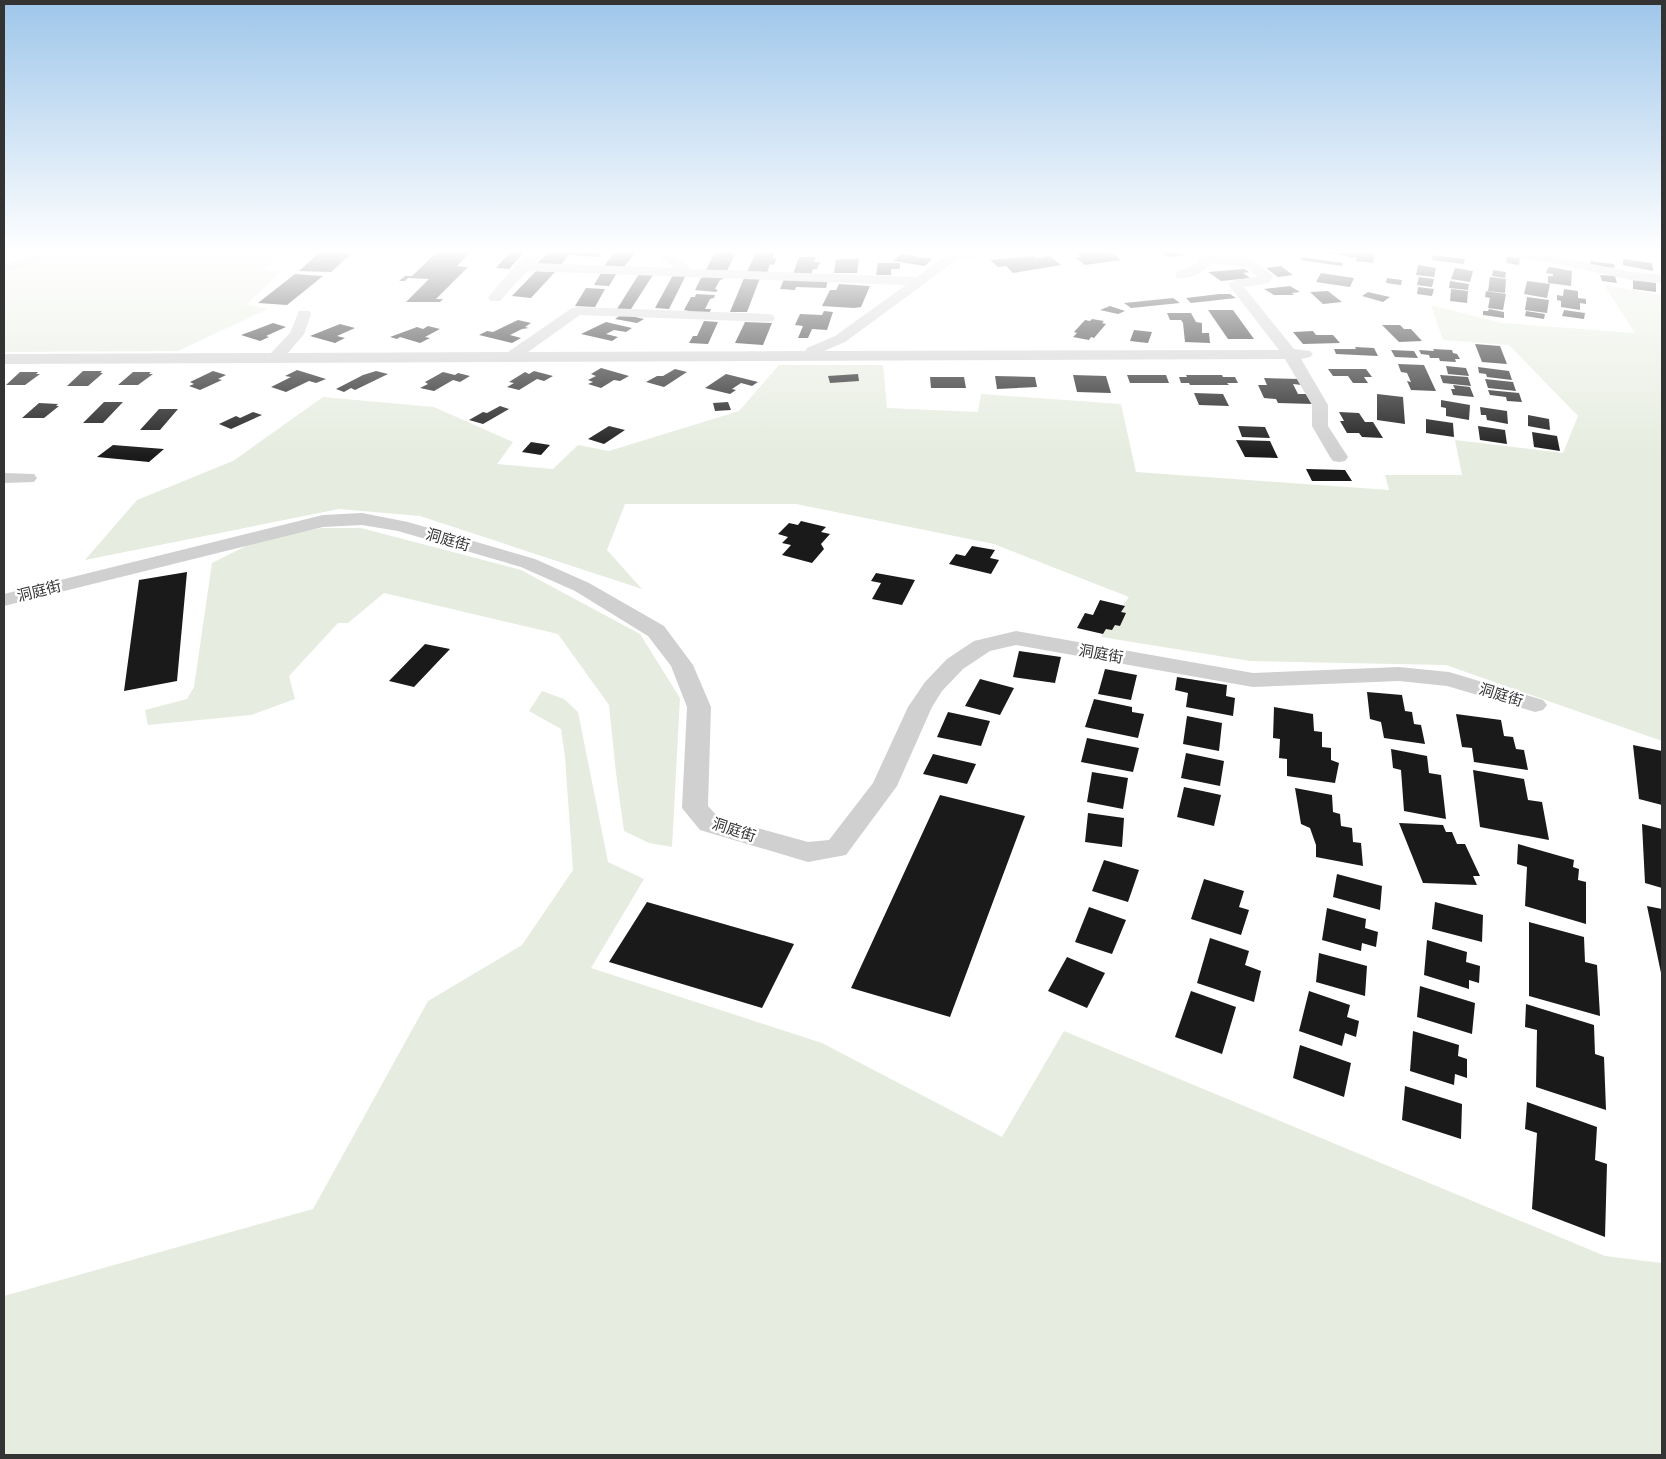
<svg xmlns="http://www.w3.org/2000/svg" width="1666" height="1459" font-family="Figtree,'Noto Sans SC',sans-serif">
	<rect width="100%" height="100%" fill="#fff"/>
	<path fill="#e6ecdf" d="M64 252H285L262 270 282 271 246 305 268 309 178 351 4 352V272Z
		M1604 285 1660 295 1662 287V741L1446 665 1250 661 1101 637 1129 597 994 544 796 504H625L607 550 642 589 420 516 339 509 85 560 137 500 233 461 323 397 434 407 513 442 497 464 553 469 578 445 609 451 739 411 779 365H883L887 408 978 412 981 394 1121 404 1136 472 1389 490 1385 475H1462L1455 440 1563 453 1578 416 1509 345 1443 340 1431 305 1502 323 1635 333Z
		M321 528H361L521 570 640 634 680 698 672 847 649 843 624 831 616 773 609 705 558 634 384 593 348 623H338L289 676 295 699 251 715 148 725 145 710 187 699 194 687 212 563 256 541Z
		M542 691 564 699 578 712 608 862 644 879 591 968 822 1043 1002 1137 1064 1031 1605 1256 1662 1263V1455H4V1296L313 1209 428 1001 522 945 573 870 565 757 561 729 529 711Z"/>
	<path fill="#1a1a1a" d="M320 252H353L331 272 299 271Z
		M437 252H470L457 266 468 267 436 299H443L440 302H406L429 279 408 278 405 281H399L405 276H412Z
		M510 252H524L509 269 496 268Z
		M548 252H602L598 257 569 255 559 267 536 265Z
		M615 252H636L623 268 603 267Z
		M715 252H736L727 271 706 270Z
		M756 252H775L773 258H777L774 265 770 264 767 273 747 272Z
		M1080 252H1110L1121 260 1085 265 1075 257H1081L1078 254Z
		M1162 252H1181L1185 255 1168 257Z
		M1319 252 1354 253 1375 252 1373 263 1356 261 1357 258Z
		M901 254 932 259 925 266 893 261Z
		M1433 255 1465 259 1464 264 1432 260Z
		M1034 256 1036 258 1050 256 1061 265 1013 273 1006 266 998 267 990 260Z
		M1507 256 1520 258 1519 265 1506 263Z
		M799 257H816L814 262H820L817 269H813L811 274H793Z
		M1302 257 1343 263 1342 266 1300 260Z
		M842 259H859L857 273H834L836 260Z
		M1623 259 1652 263 1653 271 1623 265Z
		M1590 261 1614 264 1615 268 1591 265Z
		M878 263H900V269H891V275H876Z
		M1418 265 1436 268 1434 277 1416 275Z
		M1281 266 1293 275 1278 277 1266 268Z
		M1550 267 1572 271 1571 286 1548 283V276H1553V274L1546 273 1547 269Z
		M1455 268 1473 271 1470 282 1451 279Z
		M1244 269 1249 272 1243 273 1250 278 1221 281 1208 272Z
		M1493 270 1506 272 1505 278 1492 276Z
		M536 271 555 272 531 298 512 296Z
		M601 273H617L609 286 594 285Z
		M1321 273 1354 278 1350 287 1316 282Z
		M295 274 323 276 287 305 258 303Z
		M639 274 653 275 631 309H617Z
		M673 275H686L669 309 655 308Z
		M1600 275 1615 276 1617 283 1602 281Z
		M706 276H724L723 279 720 280 715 289 718 290 716 292 695 290 701 278Z
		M1419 277 1434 279 1432 287 1417 285Z
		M1490 277 1506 279 1505 293 1488 291Z
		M744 278H760L747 312H730Z
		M1387 278 1402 280 1401 285 1386 283Z
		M784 279 828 280 826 288 796 287 795 290 780 289Z
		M1633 280 1656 283V292L1633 289Z
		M1450 281 1469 284 1468 290 1449 288Z
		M1527 281 1550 284 1547 298 1524 294Z
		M839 284 870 286 861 307 854 308 822 306 830 290H836Z
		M1290 286 1300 292 1292 293 1294 295H1274L1264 289Z
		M1418 287 1434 289 1432 296 1417 294Z
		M586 288 605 289 595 307 575 306Z
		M1451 289 1468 291 1467 303 1450 301Z
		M1564 289 1578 291V298L1586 299V304L1580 303V310L1561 307V301L1557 300V295L1563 296Z
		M1328 291 1342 302 1323 304 1310 292Z
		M1486 291 1506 294 1503 310 1488 308 1490 298 1485 297Z
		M1368 292 1390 297 1383 302 1362 296Z
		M696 294 715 295 714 298 710 299 705 309H711L709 314 688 313 689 311 684 310 691 297H695Z
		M1219 294H1230L1236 298 1191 303 1186 298Z
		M1527 297 1549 300 1547 313 1525 310Z
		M1173 298 1180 303 1131 308 1124 303Z
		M1110 306 1125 311 1118 314 1100 310Z
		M1489 309 1504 312V318L1483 315V311H1488Z
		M1208 310H1233L1254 339H1228Z
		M1564 310 1585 313 1584 319 1562 316Z
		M824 311 833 312 827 330 812 329 808 338H798L803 326 795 325 800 314 822 315Z
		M1526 311 1545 314 1544 319 1525 316Z
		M1167 313H1191L1196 322 1202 323V333H1209L1210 343 1185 342 1183 323 1181 320H1170Z
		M622 314 644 319 637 323 615 319Z
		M1092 319 1104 321 1102 323 1106 324 1094 338 1091 337 1089 340 1073 337 1077 333 1074 332 1085 320 1090 321Z
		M518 320 531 323 525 327 529 328 522 329 510 335 521 338 512 343 479 335 487 331 493 332Z
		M704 321 718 322 708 344 689 343 693 336H697Z
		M606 322 632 328 626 332 614 330 606 334 618 337 612 341 581 334Z
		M745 322 772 323 763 345 735 343Z
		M273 323 286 327 266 336 269 337 260 341 241 335Z
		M340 324 355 328 337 336 345 338 335 343 310 336Z
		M1382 325H1400L1404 329H1411L1422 341 1399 342Z
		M428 326 440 329 425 337 430 338 420 343 400 337 397 339 390 337 417 327 423 329Z
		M1134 330 1152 332 1148 343 1130 341Z
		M1313 331 1316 335H1333L1340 343 1303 344 1293 332Z
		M1475 344 1500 346 1507 364 1482 362Z
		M1355 347 1374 348 1378 356 1336 354 1334 349H1356Z
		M1433 349 1452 350 1453 353 1457 354 1460 359H1455L1456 362 1440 361 1439 358H1430L1429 355 1421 354 1419 350 1434 351Z
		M1391 350 1414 351 1418 358 1395 357Z
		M1398 364 1424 365 1436 391 1411 390 1407 381 1411 382 1407 373 1401 372Z
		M1446 366 1466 368 1469 376 1448 374Z
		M1478 367 1509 371 1512 380 1487 377 1486 374 1479 373Z
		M601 368 629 376 620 381 614 380 601 388 588 384 593 382 588 380 596 376 591 374Z
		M675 369 687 372 664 387 646 382 657 376H663Z
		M1328 369H1366L1372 377H1364L1368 383H1353L1348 376H1333Z
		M297 370 326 379 316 383 309 381 286 392 271 387 291 377 285 376Z
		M83 371H102L100 373H103L88 386H67Z
		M213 371 226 375 218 379 222 380 200 390 189 386 194 384 190 382Z
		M376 371 388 374 355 390 351 388 344 392 336 389 363 375Z
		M534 371 553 376 544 381 537 379 519 390 507 387 514 383 509 382 525 372 529 374Z
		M20 372H38L36 374H40L25 385H6Z
		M133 372H151L149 374H153L138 385H118Z
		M443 372 455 375 458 373 470 376 460 382 453 380 434 391 420 388 428 384 425 382Z
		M726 374 758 382 752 386 741 383 732 389 736 390 730 394 705 388Z
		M858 374 859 381 830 383 828 376Z
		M1073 375 1106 376 1111 393 1077 392Z
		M1127 375H1166L1169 383H1130Z
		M1186 375H1222L1223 377H1235L1238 383H1227L1229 385H1190L1189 383H1181L1179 377H1187Z
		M1440 375 1468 377 1471 386 1443 383Z
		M995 376 1035 377 1037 387 997 389Z
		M930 377H964L966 388H931Z
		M1264 378 1299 379 1302 385 1293 384 1298 394H1309L1314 404 1278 403 1276 399 1264 398 1258 385H1267Z
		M1485 379 1513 382 1516 391 1488 388Z
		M1453 385 1470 387 1474 397 1453 395 1451 389H1455Z
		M1488 390 1519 393 1522 402 1507 401 1506 397 1490 395Z
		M1194 393 1223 394 1229 406 1199 405Z
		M1377 394 1403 397 1405 424 1377 420Z
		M1441 400 1470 405 1469 420 1446 416V408L1441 407Z
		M104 402H123L103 423H83Z
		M728 402 731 410 715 411 713 403Z
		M39 403 58 404 56 406H59L44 418H22Z
		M500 406 509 409 483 424 469 420 483 412 487 413Z
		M1480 407 1507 411 1508 424 1487 420 1486 415H1481Z
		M159 409H178L160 430H140Z
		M253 412 262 415 231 429 219 424 236 416 240 418Z
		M1339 412 1359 413 1365 422H1373L1383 438 1362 437 1359 433H1347L1340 421H1344Z
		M1528 415 1549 419 1550 430 1528 426Z
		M1426 419 1453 423 1454 437 1426 433Z
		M609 426 625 430 604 444 588 439Z
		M1238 426 1265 427 1270 438 1242 437Z
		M1478 426 1505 430 1507 444 1480 440Z
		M1532 432 1557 436 1560 451 1534 447Z
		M1236 440 1270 441 1278 458 1245 457Z
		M531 442 550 445 541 455 522 452Z
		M113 445 164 449 149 462 97 457Z
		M1306 469 1345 470 1352 481H1312Z
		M801 521 826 527 821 532 830 534 821 544 824 549 812 563 782 555 791 545 782 543 788 537 778 534 789 523 798 525Z
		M972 546 995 550 990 558 999 560 991 574 949 564 956 554 965 556Z
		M187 572 177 681 124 691 139 580Z
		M876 573 915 580 902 605 872 599 881 583 871 581Z
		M1100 600 1125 606 1121 612 1126 613 1120 626 1115 625 1112 630 1106 629 1103 634 1077 628 1085 613 1093 615Z
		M425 644 450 649 414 687 389 681Z
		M1019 651 1061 657 1055 683 1013 677Z
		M1105 669 1137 675 1131 700 1098 694Z
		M1177 677 1227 685 1226 696 1235 698 1233 716 1186 707 1188 693 1175 690Z
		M980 679 1014 688 1000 715 965 706Z
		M1367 692 1402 695 1405 711 1412 712 1414 724 1421 725 1425 744 1384 738 1381 722 1370 719Z
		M1094 699 1132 707V712L1144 714 1138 738 1085 727Z
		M1274 707 1313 714 1314 731 1322 732V747L1331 748V760L1339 763 1335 783 1287 776V759L1279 758 1280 739 1273 738Z
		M948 712 990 721 981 746 937 737Z
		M1456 714 1501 720 1504 736 1513 737 1516 749 1524 750 1528 770 1474 762 1472 748 1462 747Z
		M1187 716 1222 723 1219 751 1183 744Z
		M1087 738 1139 748 1133 772 1081 762Z
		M1633 745 1662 751V805L1639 799Z
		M1391 749 1427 756 1429 773 1441 775 1446 819 1404 811 1401 770 1393 768Z
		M1186 753 1224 761 1220 786 1181 778Z
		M933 754 976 764 967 784 923 774Z
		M1473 770 1524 779 1528 800 1542 802 1549 840 1480 827Z
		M1092 772 1128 778 1123 809 1087 802Z
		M1184 787 1221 795 1214 826 1177 817Z
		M1295 788 1332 795 1333 812 1340 814 1341 826 1352 828 1353 842 1361 843 1363 866 1316 857V845L1310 828 1301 824Z
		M940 795 1025 816 950 1017 851 988Z
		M1088 813 1124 818 1122 847 1085 842Z
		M1399 823 1443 825 1446 832H1452L1457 844H1465L1480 876H1473L1477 885 1423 883Z
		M1642 824 1662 829V888L1645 883Z
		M1518 844 1574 860 1573 867 1579 869 1578 880 1586 882V924L1525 906 1527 867 1517 864Z
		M1104 860 1139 870 1128 902 1092 891Z
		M1337 874 1382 886 1380 910 1333 897Z
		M1204 879 1244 891 1239 907 1249 910 1241 935 1191 919Z
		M647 902 794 944 762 1008 609 962Z
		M1435 902 1483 915 1482 942 1432 929Z
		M1647 906 1662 909V973H1661Z
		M1089 907 1126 920 1112 954 1075 942Z
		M1327 908 1366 919 1365 928 1378 932 1376 947 1362 943 1361 951 1322 940Z
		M1529 922 1584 937 1585 962 1597 965 1600 1016 1529 996Z
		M1210 938 1249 951 1245 965 1261 971 1254 1002 1197 983Z
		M1427 940 1467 952 1466 962 1480 966 1479 983 1469 980V989L1424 975Z
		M1319 953 1367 966 1365 996 1316 982Z
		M1067 957 1105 973 1087 1008 1048 991Z
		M1420 986 1475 1003 1472 1034 1417 1017Z
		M1191 991 1236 1007 1222 1054 1175 1037Z
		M1309 991 1350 1005 1347 1017 1359 1021 1356 1037 1345 1033 1342 1046 1299 1031Z
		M1526 1004 1594 1025 1595 1054 1604 1057 1606 1110 1536 1087 1537 1030 1525 1027Z
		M1413 1031 1459 1045 1458 1056 1467 1059V1078L1455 1074 1454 1085 1410 1071Z
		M1300 1045 1351 1063 1344 1097 1293 1078Z
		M1405 1086 1462 1104 1461 1139 1402 1120Z
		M1527 1102 1597 1127 1595 1160 1607 1164 1605 1237 1532 1209 1537 1133 1525 1129Z"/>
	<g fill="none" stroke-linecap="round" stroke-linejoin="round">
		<path fill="#d0d0d0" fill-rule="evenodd" d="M41 252H61L60 255 4 273V265Z
			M534 252 540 256 534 263 674 268 654 252H669L692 269 917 277 949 253 992 252 986 256 958 259 845 342 824 351 1279 350 1228 284 1235 280 1258 277 1246 267 1211 263C1207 272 1187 280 1177 278L1175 275 1177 272 1198 263 1201 252H1214V255L1233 258 1228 252H1243L1273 276 1269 283 1244 287 1294 349 1310 351 1313 354 1310 357 1301 359 1328 405V426L1348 457 1345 461 1339 462 1333 461 1330 457 1312 426V405L1285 359 4 364V354L271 353 290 333 299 311H309L311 314 304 334 288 353 508 352 572 308 577 307 768 314 773 315 775 318 773 321 768 322 580 315 528 352 805 351 807 348 835 336 906 285 527 271 500 301H490L488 298 490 295C499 285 523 253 534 252Z
			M1498 252H1534L1631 272 1662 275V283L1631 280 1553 263 1504 256Z
			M4 473 34 474 37 478 34 482 4 483Z
			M362 513 408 522 535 559 589 583 664 626 693 665 711 707 708 806 718 817 808 842 829 840 873 783 908 707 925 682 947 659 974 641 1016 631 1253 673 1399 667 1449 672 1543 700 1547 705 1543 710 1535 712 1447 686 1399 681 1253 687 1016 645 990 651 963 669 942 691 932 707 897 786 846 855 808 862 700 830 682 808 687 707 671 666 648 636 575 591 521 567 398 531 362 525 323 527 4 606V594L323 515Z"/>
	</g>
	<linearGradient id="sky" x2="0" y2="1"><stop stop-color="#9ec6ea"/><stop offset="0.55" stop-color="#fff"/><stop offset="1" stop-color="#fff" stop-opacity="0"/></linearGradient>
	<rect width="1666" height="457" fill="url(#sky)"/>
	<g text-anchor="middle" stroke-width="5" stroke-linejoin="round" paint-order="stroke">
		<g font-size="15" fill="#333" stroke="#fff">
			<text transform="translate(448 540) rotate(16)" y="5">洞庭街</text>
			<text transform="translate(39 591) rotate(-14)" y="5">洞庭街</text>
			<text transform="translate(1101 654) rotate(10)" y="5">洞庭街</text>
			<text transform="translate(1501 695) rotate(17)" y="5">洞庭街</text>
			<text transform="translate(734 830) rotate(18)" y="5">洞庭街</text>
		</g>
	</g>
	<rect width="1666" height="1459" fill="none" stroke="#333333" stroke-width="10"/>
</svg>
